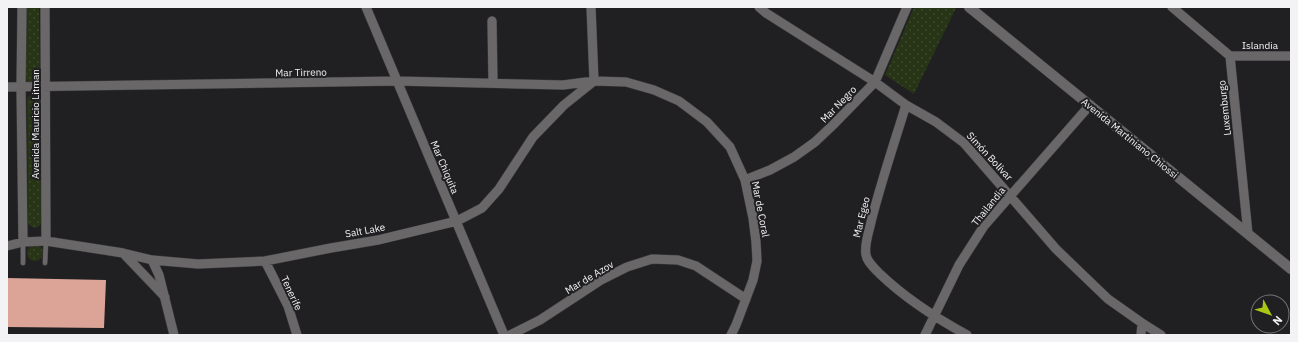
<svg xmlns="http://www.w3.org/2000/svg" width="1298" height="342" font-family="'IBM Plex Sans',sans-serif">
	<defs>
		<pattern id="grass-dots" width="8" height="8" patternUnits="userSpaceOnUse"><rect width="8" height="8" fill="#273416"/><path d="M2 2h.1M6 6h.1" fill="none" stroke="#3c482d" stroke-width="1.8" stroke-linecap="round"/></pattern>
	</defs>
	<rect width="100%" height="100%" fill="#201f22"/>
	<path fill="url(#grass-dots)" d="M25 7H39L40 77 38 83H28L26 80Z
		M914 7H955L956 8 914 94 885 75Z
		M33 95 37 96 40 99 41 224 38 227 34 228 28 224 27 100 29 96Z
		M27 253a8 8 0 1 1 16 0a8 8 0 1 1-16 0Z"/>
	<path fill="#dca496" d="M7 278 106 280 104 328 7 327Z"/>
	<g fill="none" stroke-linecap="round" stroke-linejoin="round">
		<defs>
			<path id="service" d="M23 242V263
				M45 263 46 241"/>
			<path id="minor" d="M22 7 21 87 23 242
				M45 7 46 241
				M366 7 504 335
				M759 7 766 13 875 82 906 105 936 122 964 143 1056 249 1083 275 1108 299 1142 323 1161 335
				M1172 7 1230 56 1248 234
				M492 21 493 83
				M1230 56H1291
				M7 87 397 81 563 85 594 81 626 82 654 90 679 101 707 122 730 147 745 180 753 218 756 242 757 261 753 280 736 325 731 335
				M906 105C894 144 881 182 871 222 869 232 864 244 866 255 867 262 875 269 880 274 906 299 936 318 967 335
				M745 180 770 170 794 157 815 142 833 125 875 82 907 7
				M7 246 23 242 46 241 123 253 152 260 198 264 265 261 331 248 378 240 457 221 482 208 499 189 533 137 564 105 594 81 591 7
				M123 253 165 297
				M152 260 159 275 174 335
				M265 261 288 306 297 335
				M510 335 540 320 601 280 627 267 652 259 678 260 696 266 746 299
				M925 335 959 265 984 226 1090 105
				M1141 335 1142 323"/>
			<path id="tertiary" d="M969 7 1291 269"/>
		</defs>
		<use href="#service" stroke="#3e3d40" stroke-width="5.5"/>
		<use href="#minor" stroke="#3e3d40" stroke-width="10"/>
		<use href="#tertiary" stroke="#3e3d40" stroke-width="11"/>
		<use href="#service" stroke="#696767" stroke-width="4.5"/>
		<use href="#minor" stroke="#696767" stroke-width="9"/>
		<use href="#tertiary" stroke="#696767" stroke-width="10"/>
	</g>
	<g text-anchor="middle" stroke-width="4" stroke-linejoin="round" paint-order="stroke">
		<g font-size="10" fill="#f3f3f5" stroke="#201f22">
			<text x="1260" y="49">Islandia</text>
			<text transform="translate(301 72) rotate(-1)" y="4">Mar Tirreno</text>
			<text transform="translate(838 104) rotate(-46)" y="4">Mar Negro</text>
			<text transform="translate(1224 108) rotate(-96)" y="4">Luxemburgo</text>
			<text transform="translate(35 124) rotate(-90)" y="4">Avenida Mauricio Litman</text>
			<text transform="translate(1130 138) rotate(39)" y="4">Avenida Martiniano Chiossi</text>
			<text transform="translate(990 156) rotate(47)" y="4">Simón Bolívar</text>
			<text transform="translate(445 167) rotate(67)" y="4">Mar Chiquita</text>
			<text transform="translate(988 206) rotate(-51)" y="4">Thailandia</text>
			<text transform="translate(761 209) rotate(79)" y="4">Mar de Coral</text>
			<text transform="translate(861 217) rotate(-76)" y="4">Mar Egeo</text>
			<text transform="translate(365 230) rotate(-10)" y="4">Salt Lake</text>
			<text transform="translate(589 277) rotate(-31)" y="4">Mar de Azov</text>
			<text transform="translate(292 293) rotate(65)" y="4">Tenerife</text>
		</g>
	</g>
	<rect width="1298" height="342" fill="none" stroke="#f3f3f5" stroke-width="16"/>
	<g transform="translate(1270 314) rotate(131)"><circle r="19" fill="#201f22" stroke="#747476"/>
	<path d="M0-3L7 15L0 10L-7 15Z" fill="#aac716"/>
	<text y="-6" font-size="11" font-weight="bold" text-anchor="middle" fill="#f3f3f5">N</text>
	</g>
</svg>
